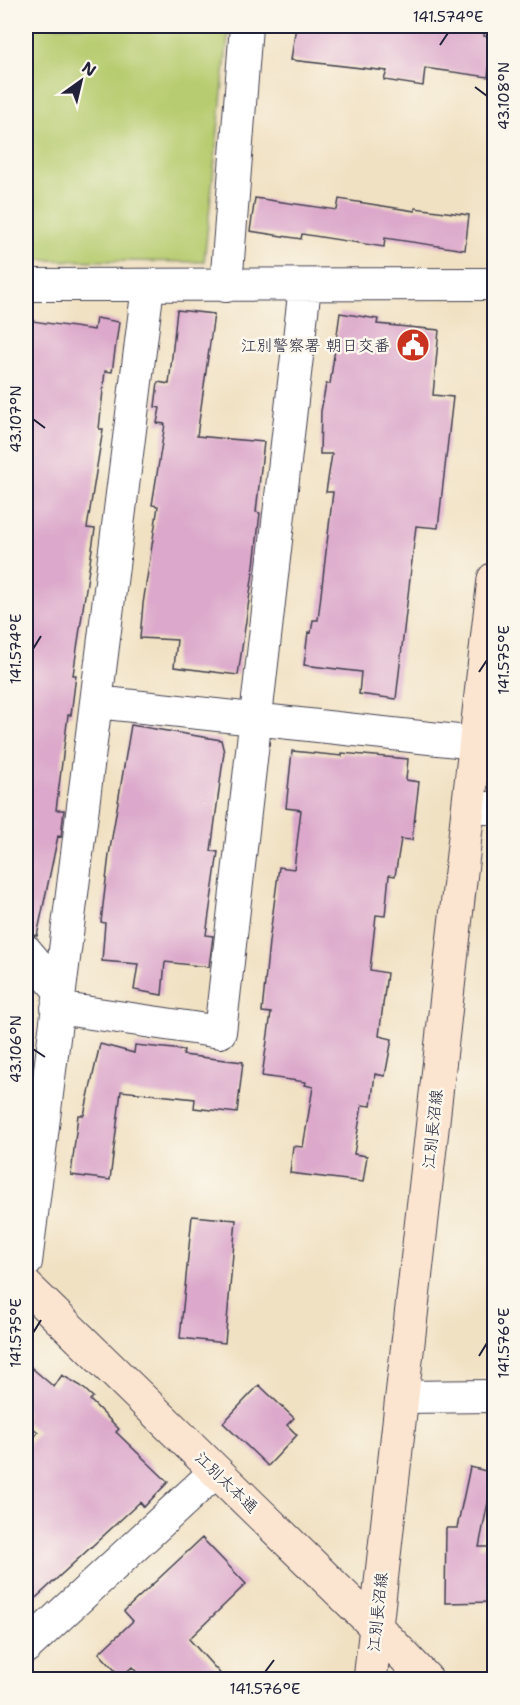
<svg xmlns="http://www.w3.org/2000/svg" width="520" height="1705" font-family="'Shantell Sans','Klee One',sans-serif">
	<rect width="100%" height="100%" fill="#fbf7ec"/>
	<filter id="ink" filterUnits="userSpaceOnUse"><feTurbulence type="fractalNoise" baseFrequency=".0167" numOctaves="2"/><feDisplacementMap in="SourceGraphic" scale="12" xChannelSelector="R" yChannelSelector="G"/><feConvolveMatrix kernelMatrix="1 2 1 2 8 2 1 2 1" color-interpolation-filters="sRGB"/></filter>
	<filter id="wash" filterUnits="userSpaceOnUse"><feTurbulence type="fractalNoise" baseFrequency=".008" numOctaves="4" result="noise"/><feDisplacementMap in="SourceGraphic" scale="24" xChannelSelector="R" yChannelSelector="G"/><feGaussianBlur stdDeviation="1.35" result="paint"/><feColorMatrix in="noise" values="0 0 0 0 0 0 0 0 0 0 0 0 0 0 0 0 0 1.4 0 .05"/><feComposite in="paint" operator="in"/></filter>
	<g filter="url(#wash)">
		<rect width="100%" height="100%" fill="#f1e1c3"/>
		<path fill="#b7cc70" stroke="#6c7756" stroke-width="1.5" d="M26 26H229L204 262 26 260Z"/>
		<g id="blocks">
			<path fill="#dca8cb" d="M296 26H360L397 31 398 26H485L484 36 493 37 488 77 425 68 423 86 384 80 387 71 291 60Z
				M255 198 337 210 339 199 415 211V208L469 215 465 250 385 238 384 247 302 234 301 239 250 231Z
				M177 310 214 314 197 436 264 442 256 512 260 513 254 566 238 675 174 667 177 640 140 638 143 604 158 506 152 505 165 424 157 423 160 408 155 407 158 382 169 384Z
				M340 313 378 319 377 324 439 330 433 395 453 397 438 528 416 526 396 699 359 694 361 672 304 665 308 632 311 633 313 620H318L333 492H326L332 454H320L321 411 326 384H330Z
				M96 318 119 322 112 372 105 371 99 429H103L87 528 95 529 73 675H76L71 715H68L56 810H64L61 837 58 836 37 936 26 933V793L32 748 26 747V320L94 330Z
				M131 725 221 740 224 752 211 851 218 852 206 935 213 936 209 967 165 962 162 995 134 990 138 964 102 961 105 923 101 922 109 855Z
				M292 751 342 756V753L408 759 406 780 419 782 412 840 401 839 395 876 389 875 385 916 376 915 370 970 387 973 379 1036 392 1039 385 1076 375 1074 371 1106 362 1105 354 1154 367 1156 363 1182 290 1173 293 1146 303 1147 313 1087 305 1085 306 1082 262 1076 271 1013 262 1012 269 942 279 867 294 869 301 810 286 808Z
				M100 1044 134 1053 135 1045 184 1050 183 1055 243 1062 237 1113 194 1108 195 1099 121 1091 110 1180 71 1175 78 1115H84Z
				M192 1216 236 1220 225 1343 180 1338Z
				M26 1363 54 1387 62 1375 81 1386 93 1397 90 1400 119 1429 116 1432 168 1482 144 1507 140 1502 26 1607V1448L38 1432 26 1422Z
				M259 1385 294 1418 287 1425 297 1435 268 1466 223 1423Z
				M470 1467 494 1473 479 1547H495V1602L445 1603 446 1528H457Z
				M202 1538 246 1584 189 1639 226 1680H144L132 1667 121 1677 99 1653 133 1621 124 1611Z"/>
		</g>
	</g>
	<g filter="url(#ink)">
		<use href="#blocks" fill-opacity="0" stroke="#413f4f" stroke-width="1.5"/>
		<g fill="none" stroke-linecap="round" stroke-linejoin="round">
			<defs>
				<path id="street" d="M26 285 494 284
					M226 286 246 26
					M96 702 476 743
					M469 808H494
					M26 951 60 991
					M57 1008 220 1032 305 286
					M26 1262 148 286
					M402 1397 494 1396
					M26 1647 216 1471"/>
				<path id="secondary" d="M26 1286 376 1627 427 1680
					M370 1680 494 579"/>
			</defs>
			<use href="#street" stroke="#413f4f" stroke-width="34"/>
			<use href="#secondary" stroke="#413f4f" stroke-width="35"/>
			<use href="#street" stroke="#fff" stroke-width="32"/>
			<use href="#secondary" stroke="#fce5d0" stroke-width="33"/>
		</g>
	</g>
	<path fill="none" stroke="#22223b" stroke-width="2" d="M440 45 448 33M475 87 487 96M33 419 45 428M33 649 41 636M479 672 487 660M33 1049 45 1057M33 1333 41 1320M479 1356 487 1343M265 1672 274 1660"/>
	<defs>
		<symbol id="civic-disc" viewBox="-11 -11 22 22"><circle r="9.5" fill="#c8321e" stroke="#fbf7ec"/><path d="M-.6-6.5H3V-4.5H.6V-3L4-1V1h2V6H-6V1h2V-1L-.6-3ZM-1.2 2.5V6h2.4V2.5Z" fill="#fff"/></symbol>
	</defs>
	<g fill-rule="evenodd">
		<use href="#civic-disc" x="394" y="326" width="38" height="38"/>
	</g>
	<g text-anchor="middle" stroke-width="5" stroke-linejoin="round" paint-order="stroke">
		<g font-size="16" fill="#22223b" stroke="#fbf7ec" text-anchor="end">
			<text x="390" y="351">江別警察署 朝日交番</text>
		</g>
		<g font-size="16" fill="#22223b" stroke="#fbf7ec">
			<text transform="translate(432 1129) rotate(-84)" y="6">江別長沼線</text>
			<text transform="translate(227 1482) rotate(44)" y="6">江別太本通</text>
			<text transform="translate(377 1612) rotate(-84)" y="6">江別長沼線</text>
		</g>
	</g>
	<rect width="520" height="1705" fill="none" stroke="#fbf7ec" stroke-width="66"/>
	<g transform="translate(81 81) rotate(34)" stroke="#fbf7ec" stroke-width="4.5" paint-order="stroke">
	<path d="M0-4.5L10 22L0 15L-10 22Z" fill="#22223b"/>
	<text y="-9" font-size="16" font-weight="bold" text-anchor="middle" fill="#22223b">N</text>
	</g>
	<rect x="33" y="33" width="454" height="1639" fill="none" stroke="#22223b" stroke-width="2"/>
	<g font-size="15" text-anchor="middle" fill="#22223b">
		<text x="448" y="22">141.574°E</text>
		<text transform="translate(504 96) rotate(-90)" y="5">43.108°N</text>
		<text transform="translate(16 419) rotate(-90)" y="5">43.107°N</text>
		<text transform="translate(16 649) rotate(-90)" y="5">141.574°E</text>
		<text transform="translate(504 660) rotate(-90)" y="5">141.575°E</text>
		<text transform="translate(16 1049) rotate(-90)" y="5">43.106°N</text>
		<text transform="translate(16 1333) rotate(-90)" y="5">141.575°E</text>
		<text transform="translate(504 1343) rotate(-90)" y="5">141.576°E</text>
		<text x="265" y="1694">141.576°E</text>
	</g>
</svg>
